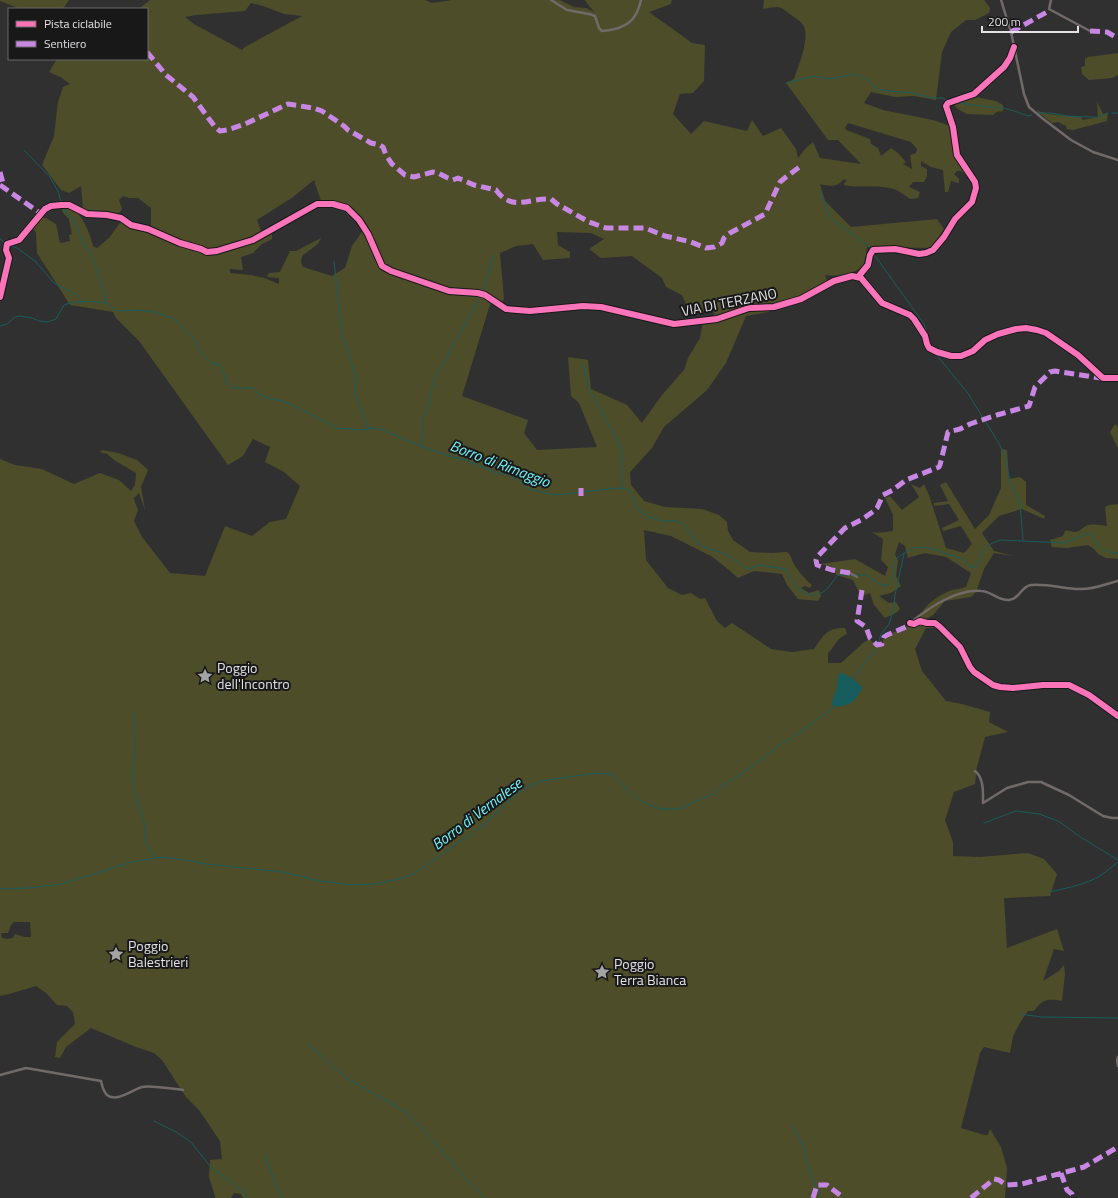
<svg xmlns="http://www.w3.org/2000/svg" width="1118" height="1198" font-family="'Titillium Web',sans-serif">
	<rect width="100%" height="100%" fill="#313031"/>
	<path fill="#4d4d29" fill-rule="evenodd" d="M0 0H69L63 9H20L0 1Z
		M150 0H425L432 3 452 0H560L574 7 586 8 595 12 589 6 585 0H672L671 4 649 12 692 43 705 45 704 81 693 93 680 94 673 114 691 134 704 121 747 131 752 120 763 136 781 128 796 149 798 158 805 149 813 142 820 158 861 164 838 140H828L786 83 794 79C798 67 811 36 803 25 801 21 795 18 791 15 779 5 779 6 763 9L764 0H984L990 8 989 13 975 20H966L951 32 942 52 936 100 914 96 895 97 871 92 864 103 883 110 933 120 953 127 957 155 972 177V180L961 171H957L954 174 959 179V183L951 181 948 192H945L943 170 931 167 921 161V166L927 169V176L924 182H913L909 187 920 192 918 198 910 199C907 197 903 194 900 192 885 183 861 189 844 185V183L847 181 844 179C837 188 829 186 820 184L825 201 851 227 937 219 944 229 931 248 867 247C866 252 866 258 864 263 859 274 836 277 825 275L828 282 803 294 802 291 803 295 783 302 777 308 768 312 746 316 726 363 707 390 664 427 652 448 630 472 631 485 644 501 665 507 702 509 719 515 727 522 728 531 733 540 750 552 772 553 787 552C792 556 791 559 794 564 797 570 806 580 812 585L810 588 805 586 801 588 809 593 819 590 821 596 818 601 798 599 787 585 782 574 754 571 738 578 729 570 711 556 671 536 644 530 646 560 668 588 682 595 691 593 700 599 705 598 717 621 725 628 732 623 771 649 792 652 814 649C824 635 826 628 845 628L847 634C835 639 837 645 828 653V663H841L863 643 869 639 877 645 882 644 884 637 887 635 906 627 910 623 914 624 920 621C920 608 936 597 947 592 953 589 960 589 966 587L971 573 946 557 925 553 908 558 905 546 899 542 895 554 898 561 896 576 901 586 891 593 879 596 889 603 896 602 900 609 896 613 885 618 874 605 870 593 861 596 853 580 836 575 835 568 821 564 855 559 885 576 888 567 881 560 883 539 872 532 878 533 893 531V515L885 498 890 496 902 510 919 497 911 484 920 488 924 484 929 495 946 548 964 553 972 544 961 526 943 531 942 528 959 520 949 504 934 506V503L948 501 940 485 946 482 975 529 989 515 1001 488V449L1007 450 1009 479 1020 477 1026 482V505L1045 516 1044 519 1022 509 999 516 982 533 994 551 1013 556 994 553 984 569 976 592 971 597 945 601 933 615 926 619 937 623 933 628H926L915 649 922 671 946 701 962 704 990 712 989 722 1008 732 985 737 977 767 975 784 954 792 945 820 953 842V856L980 857 1028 853 1044 859 1057 874 1050 896 1004 898 1007 948 1057 929 1064 951 1054 949 1043 981 1059 971 1064 965 1065 974 1062 1001C1049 999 1043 998 1034 1011H1028L1021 1021 1013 1036 1010 1053 984 1047 980 1053 961 1128 984 1135H988L990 1129 1001 1147 1007 1168 1005 1198H243L241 1194 234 1193 231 1198H215V1196L209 1177 210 1160 222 1159 220 1141 199 1110 186 1097 162 1060 154 1053 136 1047 91 1028 66 1047 60 1058 55 1057 57 1042 75 1024 73 1012 67 1006 57 1005 47 994 36 986 9 994 0 996V459L15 465 42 469 74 484 100 473 119 480 131 491 135 485 136 473 114 460 107 454 100 452 102 450 118 453 137 460 148 470 141 487 145 510 139 493 134 498 133 497 138 510 134 521 142 537 170 573 205 576 225 526 252 536 270 522 286 519 300 486 284 472 265 462 270 447 253 439 243 456 228 465 139 341 116 318 113 312 70 305 37 253 36 232 32 228 40 217 46 218 56 224 60 243 70 241 69 235 72 234 69 219 63 213 61 207C65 208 70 208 73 210 83 215 91 236 93 246L97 248 110 237 121 221 140 231 151 232V208L138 198H129L123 196 119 200 122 209 117 216 83 209 81 186 69 193 61 190 42 165 54 136 58 102 63 87 70 84 62 78 49 72 57 59H147V9H140L141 7ZM251 3 263 6 284 14 302 16 245 47 242 50 194 24 185 17 196 15 245 11ZM848 123 911 142 917 149 916 153 910 155 912 169 903 164 906 162 898 153 891 148 881 156 878 148 871 144 870 139 846 130 845 128ZM314 180 321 201C344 206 350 209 364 229L352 246 345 268 332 276 303 267 301 262 302 256 318 244 321 238 296 251H290L280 272 269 273 267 277 279 278V284L264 278 251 275 230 273V269L243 270 241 257 253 253 262 244 272 239V232L265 238 261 231 257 220 293 197ZM557 232 591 233 604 239 589 249 601 258 632 256 662 278 666 287 682 295 690 313 713 311 716 320 703 321 700 338 688 358 684 370 662 395 642 423 627 405 591 389 588 360 568 357 571 396 579 403 597 447 537 450 524 433 528 420 462 396 492 298 499 306 504 299 500 253 516 246 533 244 543 260 570 258V252L558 245ZM14 922H30L31 937H25L15 934 13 938 7 939 2 938 1 933H8L11 925Z
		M1118 53V75L1112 78 1089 80 1082 74 1081 67 1085 66V59L1088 57Z
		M970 96 996 101 1003 105V111L996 112 993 115 967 114 958 109 955 106V101Z
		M1097 102 1103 114 1108 113 1107 121 1073 130 1067 129 1066 126 1058 122 1052 123 1038 112 1037 110C1047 116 1068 116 1080 116L1083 120 1098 117Z
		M1115 424 1118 427V448L1110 432Z
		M1118 504V559L1106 558 1098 554 1094 549 1088 545 1067 548 1052 547 1050 540 1063 536 1065 531C1070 530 1071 532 1075 532 1080 532 1083 527 1086 526 1092 523 1101 525 1107 526L1105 507 1109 505Z"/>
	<path fill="#185d5e" d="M841 673C849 675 856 681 862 687V689C856 698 854 704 842 706 838 707 836 707 832 705 832 700 834 696 836 691 837 686 837 680 839 674Z"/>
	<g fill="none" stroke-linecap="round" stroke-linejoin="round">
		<path stroke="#185d5e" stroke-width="1" d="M786 83 814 76 828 79 854 74 866 79 872 84 881 90 911 93 933 98H943L949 102
			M954 102 986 107H999L1011 110 1028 116 1032 115
			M1037 113H1050L1067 116 1088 117H1098L1108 113
			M1112 113H1118
			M24 150 50 177 58 191 61 202 66 213 75 221 83 244 92 255 102 285 106 302
			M820 190 830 218 868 246 924 324 931 347
			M0 239 6 243
			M9 245 17 248 35 261 54 283 77 295 82 302
			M334 261 342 336 349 353 356 380 355 394 369 429
			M0 326 7 324 15 317 20 316 32 318 39 321 47 322 56 319 64 305 73 302H82L89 301 106 303 118 311 133 310 155 312 172 318 178 322 185 330 194 338 202 355 211 363 219 365 225 375V379L227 384 232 388H252L261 395 271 399 282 401 293 405 337 428 361 430 373 428 380 429 428 449 453 457 466 460 497 473 507 474 519 480 529 489 541 492 554 495 619 488 626 489 631 492 637 509 649 517 662 521H676L683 523 698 544 706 548 724 553 732 558 744 567 750 569 760 565 786 569C791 584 806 602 823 592 830 588 833 580 838 575H852
			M934 352 967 392 1000 445 1006 460 1010 482 1020 503 1023 540
			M583 363 588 387 613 432 621 449 623 489
			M422 445 423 419 428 406 435 376 445 363 453 344 460 334 485 287 494 254
			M855 575C859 575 864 575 868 576 876 580 878 587 888 585 889 583 891 582 892 580 894 574 891 567 894 562 897 557 902 555 906 552 923 542 934 550 950 555 954 556 959 557 962 559 967 562 967 568 974 567 981 565 980 556 983 551 987 545 994 542 1001 540L1064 543 1070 541 1088 533C1094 536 1095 541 1099 546 1104 551 1111 553 1118 553
			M853 680 861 667 877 648 881 634 889 624 894 607 895 595 904 554
			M134 713 135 745 132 780 133 788 144 822 146 843 155 858
			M984 823 1016 811 1039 814 1058 821 1082 838 1118 860
			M0 889 28 888 61 884 132 862 161 857 186 860 206 864 283 872 315 880 352 885 375 884 403 878 415 873 485 824 514 796 528 786 542 781 596 773 612 774 634 797 651 806 661 809H674L682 808 714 793 722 786 753 766 780 745 799 733 836 706
			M1049 892C1063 889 1079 886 1092 880 1102 876 1110 868 1118 862
			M1020 1014 1042 1017 1118 1018
			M307 1043 329 1063 348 1079 393 1104 406 1113 427 1134 464 1177 485 1198
			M154 1121 176 1132 191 1142 210 1166 243 1191 248 1198
			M793 1125 804 1148 810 1172 821 1198
			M265 1155 277 1188 282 1198"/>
		<path stroke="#726a69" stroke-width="2.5" d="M551 0 567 10 589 14 595 16 599 28 602 31C616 30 631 26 637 12 639 8 640 4 641 0
			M1001 0 1011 32 1024 94 1029 107 1042 118 1071 140 1093 152 1118 160
			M1051 0 1049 9 1090 31
			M858 277 868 265 870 255 873 250 895 249 919 254 926 253 933 250 944 237 955 219 972 202 976 188 975 182 957 155 953 127 946 106 948 103 974 94 1004 67 1010 58 1014 47
			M0 297 9 258 6 250 7 244 19 240 45 209 51 206 61 205H69L87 214 107 215 121 218 131 225 148 229 180 243 201 249 207 252 217 251 253 240 317 204H333L347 208 359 220 368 234 382 266 391 271 449 291 478 293 485 295 506 309 530 311 583 306 601 307 674 324 717 319 749 308 774 307 801 299 834 281 852 276 861 278 882 303 910 315 914 319 925 336 927 344 929 348 937 352 951 356H961L973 351 985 340 998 334 1016 329 1026 328 1037 330 1046 333 1078 355 1103 378H1118
			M850 573 857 577
			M911 622C929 608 956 589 981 591 991 591 999 601 1009 600 1020 599 1021 586 1031 585 1046 583 1065 589 1079 589 1093 590 1105 584 1118 581
			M910 623 914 624 920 621 927 623H935L940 627 960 647 970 667 974 672 993 685 1000 687 1013 688 1043 685H1069L1089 695 1118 716
			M975 771C984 778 983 792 983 803L1007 788 1028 782H1041L1069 795 1103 816 1112 818H1118
			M1118 1057 1117 1060 1118 1066
			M0 1075 26 1068 101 1081C102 1086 104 1092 107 1095 116 1103 134 1089 142 1087 150 1085 174 1089 183 1090"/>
		<path stroke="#c787e3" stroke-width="5" stroke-dasharray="10 5" stroke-linecap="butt" d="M1090 31 1107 32 1114 36 1118 37
			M1011 32 1047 12 1049 9
			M147 52 166 75 193 97 215 127 220 131 227 130 245 124 288 104 313 108 322 111 344 126 348 130 371 143 380 145 383 147 386 155 392 164 405 175 414 177 433 172 438 173 448 178 453 180 458 178 474 185 496 190C512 212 528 198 551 199L557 204 589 222 606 228H645L665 236 691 242 706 248 714 247 722 243 724 238 730 233 765 214 780 182 786 177 801 166
			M0 172 4 187
			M0 185 40 213
			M581 488V496
			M850 573 832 570 817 565 816 560 817 557 845 528 861 520 874 511 877 508 883 495 893 490 906 480 939 467 940 465 948 432 960 429 970 424 997 415 1029 406 1035 387 1050 372 1055 371 1101 378
			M862 590 857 621 866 627 870 638 877 645 882 644 884 637 887 635 906 627 910 623
			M1061 1173 1067 1190 1072 1194 1073 1198
			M813 1198 817 1185H827L836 1192 844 1198
			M971 1198 994 1179 999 1180 1006 1185 1022 1184 1084 1167 1118 1147"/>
		<defs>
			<path id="cycleway" d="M858 277 868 265 870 255 873 250 895 249 919 254 926 253 933 250 944 237 955 219 972 202 976 188 975 182 957 155 953 127 946 106 948 103 974 94 1004 67 1010 58 1014 47
				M0 297 9 258 6 250 7 244 19 240 45 209 51 206 61 205H69L87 214 107 215 121 218 131 225 148 229 180 243 201 249 207 252 217 251 253 240 317 204H333L347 208 359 220 368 234 382 266 391 271 449 291 478 293 485 295 506 309 530 311 583 306 601 307 674 324 717 319 749 308 774 307 801 299 834 281 852 276 861 278 882 303 910 315 914 319 925 336 927 344 929 348 937 352 951 356H961L973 351 985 340 998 334 1016 329 1026 328 1037 330 1046 333 1078 355 1103 378H1118
				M910 623 914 624 920 621 927 623H935L940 627 960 647 970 667 974 672 993 685 1000 687 1013 688 1043 685H1069L1089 695 1118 716"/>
		</defs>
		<use href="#cycleway" stroke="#191819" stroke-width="8"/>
		<use href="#cycleway" stroke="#fb73b8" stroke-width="6"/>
	</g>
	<defs>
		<symbol id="sight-bare" viewBox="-9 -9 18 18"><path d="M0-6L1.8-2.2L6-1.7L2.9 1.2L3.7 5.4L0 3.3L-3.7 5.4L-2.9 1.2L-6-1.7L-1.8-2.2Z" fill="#a5a4a5" stroke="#191819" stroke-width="2.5" paint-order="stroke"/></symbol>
	</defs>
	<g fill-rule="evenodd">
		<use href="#sight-bare" x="194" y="665" width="22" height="22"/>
		<use href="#sight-bare" x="105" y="943" width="22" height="22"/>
		<use href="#sight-bare" x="591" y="961" width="22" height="22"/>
	</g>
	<g text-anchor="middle" stroke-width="4" stroke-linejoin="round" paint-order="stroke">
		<g font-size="14" fill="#e3e2e4" stroke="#191819">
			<text transform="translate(729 302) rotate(-11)" y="5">VIA DI TERZANO</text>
		</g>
		<g font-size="14" fill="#e3e2e4" stroke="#191819" text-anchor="start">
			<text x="217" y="673">Poggio<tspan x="217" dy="16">dell'Incontro</tspan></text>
			<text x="128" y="951">Poggio<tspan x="128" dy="16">Balestrieri</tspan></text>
			<text x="614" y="969">Poggio<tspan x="614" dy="16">Terra Bianca</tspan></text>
		</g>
		<g font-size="15" font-style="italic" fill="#71f6fa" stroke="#191819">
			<text transform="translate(500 464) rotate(21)" y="5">Borro di Rimaggio</text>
			<text transform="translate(477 814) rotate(-37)" y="5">Borro di Vernalese</text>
		</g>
	</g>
	<rect x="8" y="8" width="140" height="52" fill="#191819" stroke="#6a696a"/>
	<rect x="16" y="21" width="20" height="6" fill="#fb73b8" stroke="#6a696a"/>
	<text x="44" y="28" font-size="12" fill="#e3e2e4">Pista ciclabile</text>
	<rect x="16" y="41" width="20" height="6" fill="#c787e3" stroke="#6a696a"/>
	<text x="44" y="48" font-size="12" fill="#e3e2e4">Sentiero</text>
	<path d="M982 26v6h96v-6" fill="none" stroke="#e3e2e4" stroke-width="2"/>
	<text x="988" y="26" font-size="12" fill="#e3e2e4" stroke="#191819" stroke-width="3" paint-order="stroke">200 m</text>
</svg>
